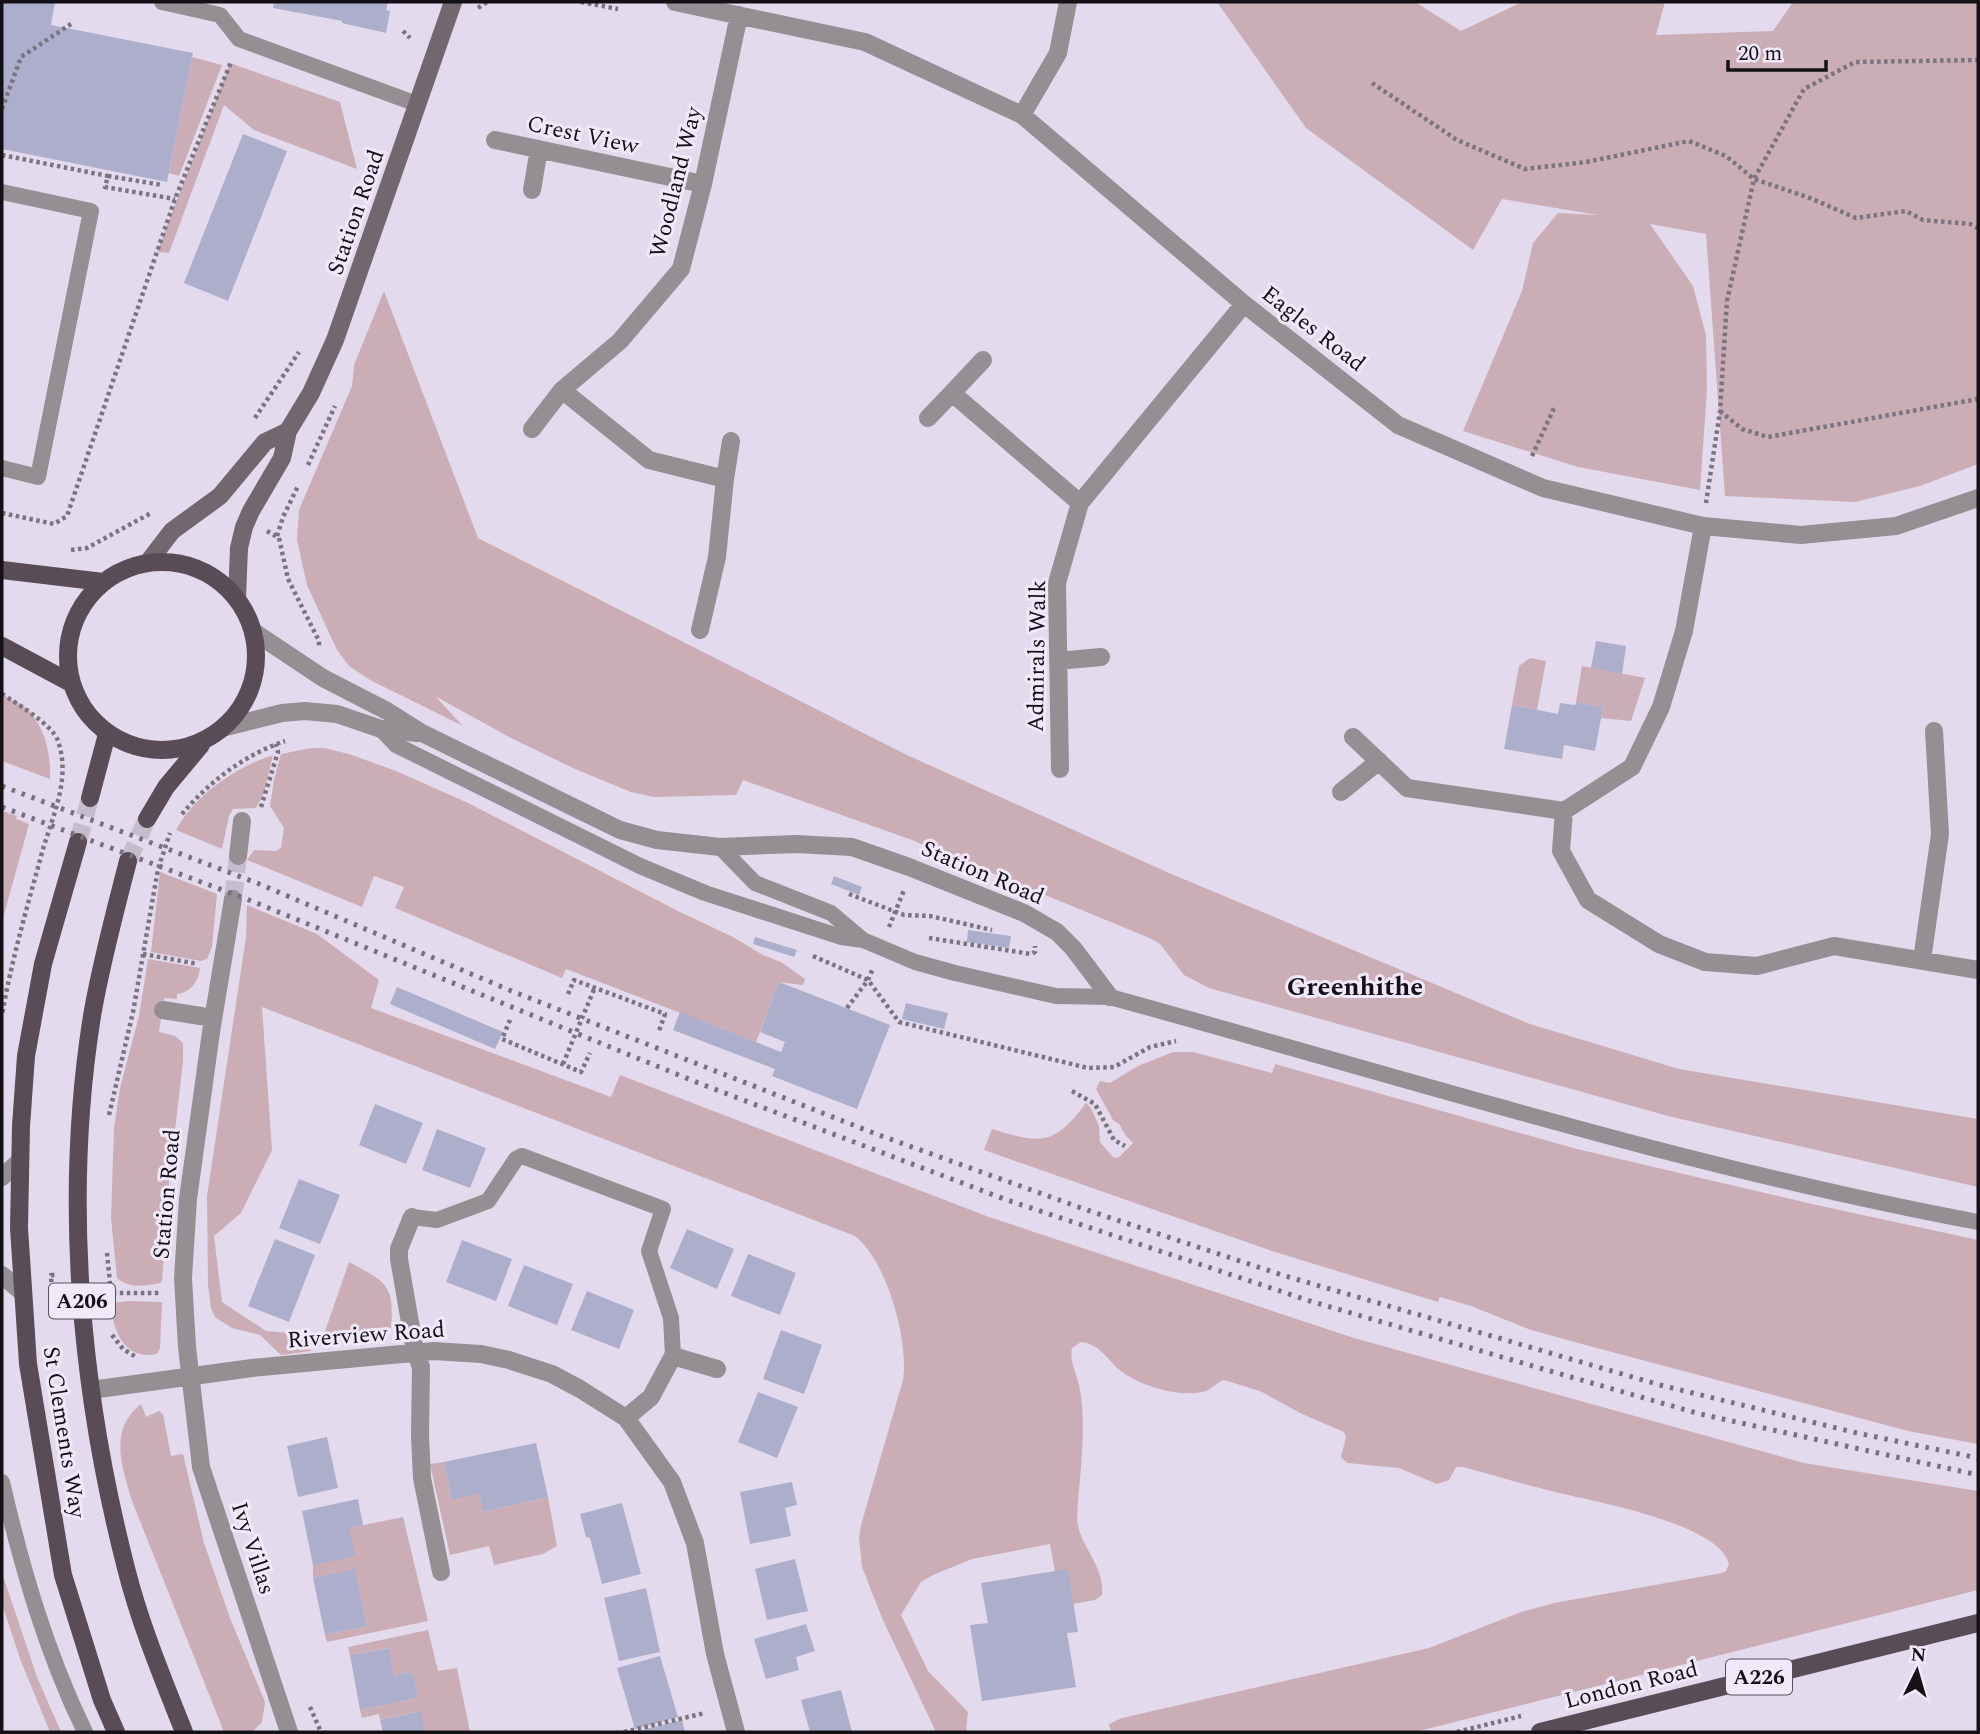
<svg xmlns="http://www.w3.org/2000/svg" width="1980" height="1734" font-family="Spectral,serif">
	<rect width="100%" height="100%" fill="#e4daed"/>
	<path fill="#cbadb6" d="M1217 2H1415L1461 31 1520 3 1665 2 1656 35 1773 31 1793 2H1978V464L1920 486 1855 502 1725 496 1706 234 1650 224 1693 286 1706 335 1707 390 1700 490 1578 467 1463 431 1522 291 1533 243 1558 213 1598 215 1502 199 1473 250 1306 128Z
		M192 57 222 65 179 176 169 173Z
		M230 63 340 102 357 169 254 130 224 105 169 253 157 252Z
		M384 291 478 538 907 755 1169 873 1530 1024 1679 1069 1978 1119V1187L1672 1117 1209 988 1184 975 1160 944 1152 939 912 840 743 780 736 795 654 797 631 792 575 769 511 738 435 696 463 726 370 680 349 666 337 650 307 585 297 540 299 510 352 386 354 365Z
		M1530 658 1546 661 1537 710 1512 705 1519 666Z
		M1582 666 1645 678 1631 721 1601 718 1603 707 1576 702Z
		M2 694C10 699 23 704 30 712 46 731 51 755 50 779L2 761Z
		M311 748H324L349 754 396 771 466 802 682 913 733 937 763 955 781 962 805 979 803 985 779 982 756 1042 566 969 562 978 395 908 404 887 374 876 362 907 247 860 254 850 276 851 281 848 284 828 270 806 274 780 281 754Z
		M273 755 264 793 256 808 233 809 229 816 222 849 176 830C195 795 236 767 273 755Z
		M2 811 17 816 16 819 29 824 2 922Z
		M160 872 217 894 212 947 207 959 201 961 151 952Z
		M247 905 317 934 379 980 371 1008 611 1097 620 1075 989 1217 1354 1338 1804 1463 1978 1491V1590L1415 1732H1111L1109 1724 1122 1718 1429 1648 1521 1612 1554 1603 1722 1573 1726 1571 1729 1564C1718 1522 1590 1501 1551 1491 1522 1484 1493 1475 1463 1467H1456L1449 1480 1437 1484 1399 1468 1347 1463 1341 1457 1346 1437 1344 1432 1302 1414 1260 1391 1224 1380C1217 1382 1213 1388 1206 1391 1180 1399 1134 1385 1115 1366 1104 1354 1097 1344 1081 1342L1072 1348C1069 1362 1078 1376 1080 1390 1087 1431 1079 1478 1077 1520 1080 1547 1105 1566 1102 1595L1095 1600 1073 1604 1055 1572 1050 1544 972 1559 933 1575 921 1582 901 1615 928 1671 968 1712 966 1732H936L882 1618 862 1567 859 1538 861 1525 903 1380C909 1341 887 1261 855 1236L262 1007 272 1150 241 1213 214 1236 222 1302 266 1331 303 1334 311 1351 281 1355 260 1335 232 1328 215 1317 211 1308 208 1285 207 1196 246 937Z
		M148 959 200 968C199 980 191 993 177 994V999L164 998 159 1032 175 1036 183 1043V1061L169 1183 162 1281 160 1283C145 1286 129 1289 117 1278L111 1218 114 1128 120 1088 139 1016Z
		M1173 1052H1193L1272 1073 1275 1064 1577 1149 1812 1204 1978 1240V1444L1908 1431 1578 1343 1531 1330 1471 1306 1440 1297 1438 1302 1272 1251 984 1150 992 1129C1041 1144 1054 1146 1086 1103L1091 1108 1099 1126 1100 1142 1113 1157 1118 1158 1133 1143 1126 1136 1119 1124 1113 1120 1096 1089 1100 1081 1110 1083 1138 1066Z
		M349 1262C385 1282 395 1283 391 1328L380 1335 322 1340Z
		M129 1301 162 1302 160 1348 157 1354C124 1361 112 1329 111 1303Z
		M141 1404 146 1417 159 1411 163 1414 171 1456 183 1454 204 1543 230 1618 265 1702 262 1722 252 1732H224L132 1501C122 1467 108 1430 141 1404Z
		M444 1462 452 1499 479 1494 483 1512 548 1497 557 1546 543 1554 494 1565 489 1546 450 1555 430 1464Z
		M403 1517 428 1621 327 1642 325 1635 367 1626 355 1570 313 1578V1565L349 1528Z
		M2 1573 37 1677 61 1732H50L20 1659 2 1604Z
		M428 1630 438 1671 457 1668 470 1732H425L420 1711 380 1720 379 1714 362 1718 360 1710 418 1698 412 1672 394 1675 388 1648 350 1655 348 1647Z"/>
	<path fill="#adaecb" d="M2 2H55L51 25 193 53 167 182 2 149Z
		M274 2H388L386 10 390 11 386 33 342 23V21L273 8Z
		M243 134 287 151 228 301 184 283Z
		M1596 641 1626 646 1622 674 1591 668Z
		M1576 702 1603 707 1595 751 1564 745 1562 759 1504 749 1512 705 1558 714 1560 703 1575 705Z
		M834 876 862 887 859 895 831 884Z
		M968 930 1011 936 1009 948 967 942Z
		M755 937 797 950 794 957 753 944Z
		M779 982 890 1025 857 1109 772 1076 775 1069 673 1030 680 1012 781 1052 785 1042 760 1032Z
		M397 987 503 1032 495 1049 390 1004Z
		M906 1003 948 1013 944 1029 902 1019Z
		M375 1104 423 1123 406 1164 359 1145Z
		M437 1129 486 1148 470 1188 422 1170Z
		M299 1179 340 1195 320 1244 279 1228Z
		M687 1229 734 1249 717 1289 670 1268Z
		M275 1239 315 1255 289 1322 248 1306Z
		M462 1240 512 1259 496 1301 446 1282Z
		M748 1254 796 1273 780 1315 731 1296Z
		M524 1265 573 1284 557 1325 508 1306Z
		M587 1291 634 1310 619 1349 571 1330Z
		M781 1330 822 1345 804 1394 763 1379Z
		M758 1392 798 1407 777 1458 738 1442Z
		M327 1437 338 1488 298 1497 287 1446Z
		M536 1443 548 1497 483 1512 479 1494 452 1500 444 1462Z
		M792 1482 797 1505 785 1508 791 1536 750 1544 740 1492Z
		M358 1499 363 1525 349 1528 355 1556 313 1565 302 1511Z
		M622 1503 641 1574 602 1584 590 1538 586 1537 580 1514Z
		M795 1559 808 1611 767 1620 755 1569Z
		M355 1569 367 1626 325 1635 313 1578Z
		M1068 1569 1078 1632 1067 1633 1076 1687 982 1701 970 1625 988 1623 981 1583Z
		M646 1588 660 1652 619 1661 604 1598Z
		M806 1624 815 1651 796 1657 799 1670 766 1679 754 1639Z
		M389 1648 394 1675 412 1672 418 1698 360 1710 350 1655Z
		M660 1656 678 1717 635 1729 617 1668Z
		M841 1690 852 1732H810L801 1700Z
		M421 1711 425 1732H383L380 1720Z
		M682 1720 685 1732H639V1731Z"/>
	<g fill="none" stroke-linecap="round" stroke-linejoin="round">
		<path stroke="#c5bccd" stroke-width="18" stroke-dasharray="18 9" stroke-linecap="butt" d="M233 899 238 856"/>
		<path stroke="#c5bccd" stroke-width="18" stroke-dasharray="18 9" stroke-linecap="butt" d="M78 842 90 798
			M128 861 147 819"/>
		<path stroke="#7a7380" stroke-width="4.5" stroke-dasharray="3.5 3.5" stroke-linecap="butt" d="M581 2 618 9
			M478 8 487 2
			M403 31 410 38
			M1372 83 1457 140 1525 169 1586 162 1689 141 1726 156 1754 179 1810 198 1856 218 1906 211 1923 220 1970 224 1978 228
			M2 109 21 57 71 24
			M2 155 108 176 105 187 175 199
			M108 176 162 185
			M1720 411 1742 429 1768 437 1978 399
			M255 418 299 352
			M1532 456 1555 406
			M308 465 335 406
			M1706 503 1720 411 1727 301 1754 179 1804 89 1855 62 1978 60
			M2 513 54 524 67 516 175 199 231 62
			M267 531 279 538 288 579 319 641V646
			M277 536 283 517 298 486
			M71 550 87 548 151 513
			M2 694C16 703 53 725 58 741 72 782 50 820 40 860 26 911 11 963 2 1015
			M261 807 278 752 276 744
			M182 814C209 782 244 755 285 741
			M849 894 904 915 930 916 992 930
			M889 927 904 890
			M929 938 1031 954 1035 952V946
			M143 954 198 964
			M813 956 868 980 899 1022 1088 1068 1114 1067 1150 1047 1176 1041
			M568 994 574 980 665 1014 659 1031
			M847 1008 868 980 873 968
			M510 1020 502 1039 581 1072 590 1053
			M1072 1091 1095 1104 1114 1140 1125 1146
			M109 1115 133 1012 158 869 170 833
			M107 1253 111 1293H160
			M53 1317 51 1275H56
			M112 1335 123 1349 136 1357
			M310 1707 321 1732
			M624 1732 705 1713
			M1457 1732 1521 1716"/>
		<path stroke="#958e93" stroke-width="16" d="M162 2 220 15 239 39 417 104
			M2 192 91 211 38 477 2 468
			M381 729 396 745 640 866 705 893 841 937 863 940 915 962 955 973 1056 996 1110 997C1398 1076 1684 1167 1978 1222
			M720 847 755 883 831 913 863 940
			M412 1217 437 1220 488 1201 516 1159 522 1156 663 1209 649 1251 671 1318 673 1356
			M2 1482C22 1568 46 1652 85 1732"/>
		<path stroke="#958e93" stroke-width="18" d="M675 2 865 42 1022 115 1244 304 1398 425 1543 488 1703 526 1801 535 1896 526 1978 498
			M1022 115 1058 53 1068 2
			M495 140 703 184
			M532 190 539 149
			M983 360 952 393 1080 503
			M928 418 952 393
			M532 429 562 390
			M725 479 731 441
			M700 630 717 557 725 479 649 460 562 390 620 341 681 269 703 184 739 15
			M254 632 323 678 387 711 422 733 620 830 657 840 720 847 796 844 852 847 909 867 1024 913 1057 932 1073 948 1110 997
			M1058 661 1101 657
			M226 727 282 713 305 711 337 714 381 729 417 733
			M1353 737 1407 788 1564 811 1632 767 1661 707 1684 631 1703 526
			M1060 769 1057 583 1080 503 1244 304
			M1341 792 1379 761
			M1564 811 1561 851 1588 900 1659 944 1705 962 1757 966 1834 946 1978 970
			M238 856 242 821
			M233 899 211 1032 188 1199 183 1278 187 1347 201 1467 289 1732
			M1922 960 1940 834 1934 731
			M163 1010 213 1018
			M2 1177 20 1161
			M412 1217 399 1249V1259L415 1351 421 1367 420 1435 422 1478 441 1572
			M2 1275 23 1293
			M91 1390 252 1368 434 1351 481 1354 509 1360 552 1374 580 1389 626 1418 672 1482 695 1543 715 1654 736 1732
			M626 1418 651 1397 673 1356 717 1369"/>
		<path stroke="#72676f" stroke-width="18" d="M149 561 172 531 220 496 265 442 288 431
			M237 598 239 548 244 527 251 511 282 458 288 431 311 393 335 340 453 2"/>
		<path stroke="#594c56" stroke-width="18" d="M68 656a94 94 0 1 1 188 0a94 94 0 1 1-188 0Z
			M2 570 103 582
			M2 646 71 683
			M90 798 107 734
			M147 819 166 787 201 745
			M78 842 43 964 26 1056 21 1126 19 1228 28 1364 63 1575 102 1700 116 1732
			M128 861C115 912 101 963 92 1016 63 1198 80 1389 126 1568 140 1624 163 1679 184 1732
			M1540 1732 1978 1623"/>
		<path stroke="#77717d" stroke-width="5" stroke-dasharray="3.5 7" stroke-linecap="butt" d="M2 786 257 883 509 990 876 1134 1084 1209 1282 1275 1660 1385 1857 1433 1978 1458
			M2 807 249 900 701 1084 1007 1200 1310 1301 1543 1369 1700 1414 1978 1475"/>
		<path stroke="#7a7380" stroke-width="4.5" stroke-dasharray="3.5 3.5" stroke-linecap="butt" d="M563 1064 595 987"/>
	</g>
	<g text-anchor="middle" stroke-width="6" stroke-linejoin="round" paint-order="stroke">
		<g fill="#f1e8fa" stroke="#56515a" stroke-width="2">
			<rect x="49" y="1283.5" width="66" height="35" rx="5"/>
			<rect x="1726" y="1659.5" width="66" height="35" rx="5"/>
		</g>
		<g font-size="21" font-weight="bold" fill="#131016">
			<text x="82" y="1308">A206</text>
			<text x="1759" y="1684">A226</text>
		</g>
		<g font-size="23" fill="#131016" stroke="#f1e8fa">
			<text transform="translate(583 134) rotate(12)" y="8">Crest View</text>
			<text transform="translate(675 182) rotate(-76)" y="8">Woodland Way</text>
			<text transform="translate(355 212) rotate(-71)" y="8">Station Road</text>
			<text transform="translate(1314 328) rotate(38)" y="8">Eagles Road</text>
			<text transform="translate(1036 656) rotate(-89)" y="8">Admirals Walk</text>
			<text transform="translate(983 872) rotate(23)" y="8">Station Road</text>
			<text transform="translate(166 1194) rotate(-85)" y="8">Station Road</text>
			<text transform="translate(366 1334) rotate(-4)" y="8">Riverview Road</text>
			<text transform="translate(65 1432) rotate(81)" y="8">St Clements Way</text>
			<text transform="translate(254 1548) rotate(72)" y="8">Ivy Villas</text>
			<text transform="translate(1631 1684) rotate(-14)" y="8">London Road</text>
		</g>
		<g font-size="26" font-weight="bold" fill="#131016" stroke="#f1e8fa">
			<text x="1355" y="995">Greenhithe</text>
		</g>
	</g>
	<rect width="1980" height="1734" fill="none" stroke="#131016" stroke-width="7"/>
	<g transform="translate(1917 1671) rotate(5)" stroke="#f1e8fa" stroke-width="5" paint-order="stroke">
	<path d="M0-5L12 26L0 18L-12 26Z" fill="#131016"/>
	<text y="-10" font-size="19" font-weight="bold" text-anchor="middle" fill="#131016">N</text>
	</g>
	<path d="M1728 60v10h98v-10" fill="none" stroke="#131016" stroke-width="3.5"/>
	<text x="1738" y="60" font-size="21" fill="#131016" stroke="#f1e8fa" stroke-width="5" paint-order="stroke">20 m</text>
</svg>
